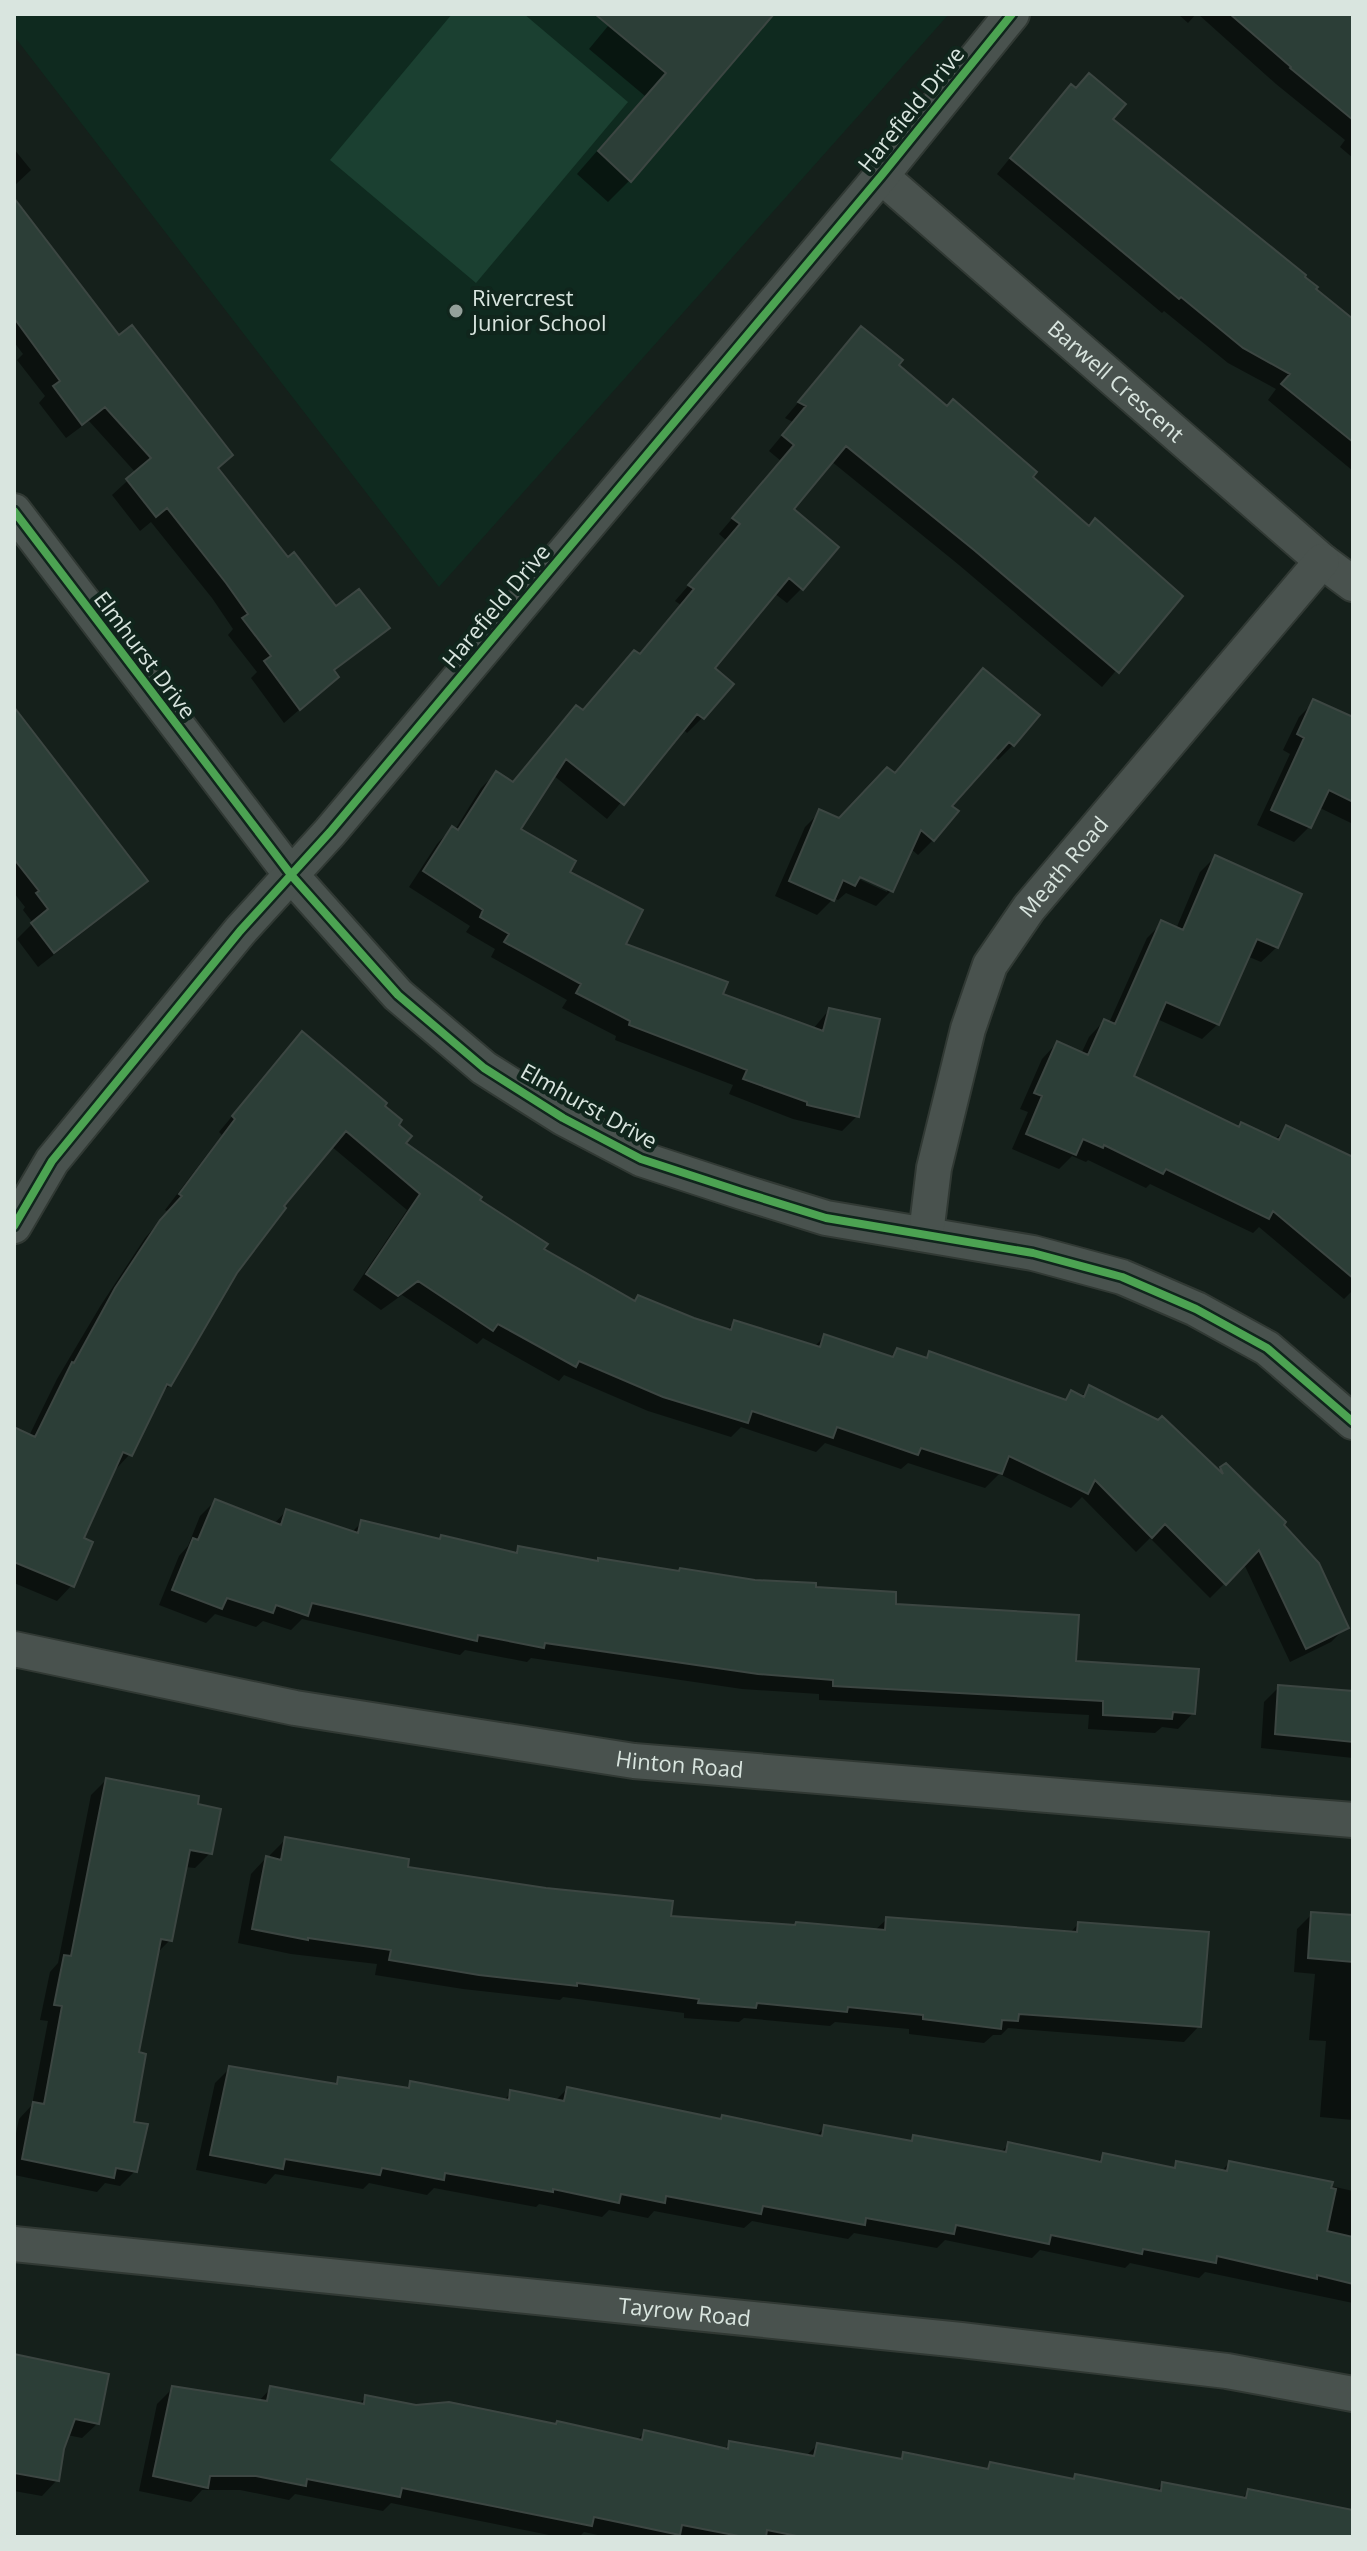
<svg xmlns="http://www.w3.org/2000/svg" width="1367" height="2551" font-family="'Open Sans',sans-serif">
	<rect width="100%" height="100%" fill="#15201b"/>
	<path fill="#0f2a1f" d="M14 14H949L439 587 14 36Z"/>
	<path fill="#1b4031" d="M452 14H524L628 102 476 283 330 160Z"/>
	<path fill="#0007" fill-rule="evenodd" d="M618 14H772L630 180 608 202 577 174 645 96 589 49Z
		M1178 14H1196L1188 23Z
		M1198 14H1353V158L1340 147 1345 140 1276 84Z
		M1056 102 1110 119 1353 322V471L1268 400 1276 389 1228 363 1164 311 1162 313 997 174Z
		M14 149 31 170 14 186Z
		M14 201 288 560 336 609 387 628 333 672 337 677 284 723 251 678 257 672 228 635 233 629 212 598 151 522 140 531 112 495 136 473 89 421 66 438 39 403 45 396 17 360 23 354 14 342Z
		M861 329 896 365 1088 528 1180 596 1102 687 959 565 831 461 791 509 802 588 787 603 774 593 712 668 702 718 687 733 683 729 607 819 553 775 518 830 567 872 623 945 721 995 813 1029 829 1010 857 1116 842 1131 793 1119 729 1094 733 1085 615 1040 616 1036 562 1008 567 1000 491 957 495 949 466 932 470 926 409 887 437 844 452 828 455 830 481 788 496 773 512 783 561 723 576 708 582 712 638 656 681 605 675 601 727 541 719 534 781 461 769 451 793 422 785 418Z
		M968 686 1013 745 998 760 994 756 949 806 933 840 918 855 910 848 891 891 876 906 846 893 838 900 834 898 817 915 775 896 805 827 820 812 839 820 894 774ZM851 872 887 887V892L850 875Z
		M1314 702 1353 720V824L1318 807 1309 827 1294 842 1257 825 1290 754 1283 750 1299 717Z
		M14 714 145 881 130 896 38 967 17 939 33 923 23 910 25 907 14 893Z
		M1215 857 1277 947 1261 962 1247 956 1218 1024 1202 1039 1157 1019 1131 1077 1237 1129 1242 1124 1274 1140 1287 1128 1353 1176V1290L1344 1299 1259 1227 1253 1233 1150 1184 1146 1188 1088 1160 1086 1162 1072 1156 1059 1169 1012 1149 1028 1112 1020 1109 1042 1059 1057 1043 1081 1054 1089 1037 1104 1021 1109 1023 1147 938 1162 923 1176 929 1200 872Z
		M288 1049 383 1106 397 1125 403 1143 541 1250 633 1303 638 1297 726 1331 735 1322 814 1347 824 1337 889 1358 897 1350 924 1359 930 1354 1064 1401 1071 1393 1080 1397 1090 1388 1218 1472 1221 1469 1281 1525 1346 1627 1331 1642 1290 1662 1244 1564 1210 1598 1150 1538 1136 1552 1082 1497 1071 1508 999 1474 985 1488 908 1463 901 1469 825 1443 816 1452 741 1427 731 1437 648 1411 564 1375 559 1381 483 1338 477 1344 402 1295 381 1310 353 1290 407 1210 331 1146 281 1207 235 1272 170 1385 158 1396 130 1454 115 1470 81 1539 72 1585 57 1601 14 1583V1438L29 1436 57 1379 101 1305 145 1238 168 1212 165 1210 222 1135 219 1132Z
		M215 1501 274 1524 286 1511 351 1533 362 1522 438 1541 442 1537 513 1554 519 1548 597 1563 813 1589 894 1606 1074 1663 1193 1713 1178 1729 1162 1727 1155 1733 1088 1729 1089 1715 819 1700V1694L742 1689 531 1658 527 1662 465 1650 460 1655 302 1619 291 1630 263 1621 256 1627 215 1614 206 1623 159 1605 179 1556 188 1546 200 1516Z
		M1279 1687 1353 1693V1758L1261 1748 1264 1702Z
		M106 1780 195 1806 210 1853 195 1868 185 1867 170 1940 157 1953 137 2054 131 2123 135 2171 120 2186 105 2183 97 2192 14 2175V2143L19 2119 32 2105 48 2021 40 2020 50 1972 58 1963 91 1795Z
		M286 1839 405 1868 669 1918 874 1931 887 1919 1069 1934 1078 1924 1199 2026 1184 2042 1008 2028 1001 2035H993L984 2043 909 2034V2029L835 2022 830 2026 744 2018 739 2022 684 2018V2013L563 1997 560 2000 463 1989 375 1975 377 1964 291 1954 238 1943 251 1874 266 1858 270 1859V1855Z
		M1312 1914 1353 1917V2120L1320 2117 1326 2041 1309 2040 1315 1974 1294 1972 1297 1929Z
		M230 2068 333 2085 339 2079 405 2089 411 2083 503 2101 511 2093 555 2101 567 2089 719 2120 722 2117 815 2137 825 2127 908 2143 914 2137 1000 2153 1008 2145 1096 2163 1103 2156 1171 2170 1177 2163 1221 2172 1229 2163 1353 2191V2303L1205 2272 1199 2278 1130 2263 1125 2268 1040 2250 1032 2258 945 2240 937 2248 854 2233 848 2239 752 2221 744 2228 654 2211 648 2218 609 2210 602 2217 539 2204 536 2207 434 2188 427 2195 369 2183 363 2189 275 2174 266 2184 196 2170 215 2083Z
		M14 2356 98 2423 82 2438 67 2435 57 2480 42 2496 14 2491Z
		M173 2388 258 2402 271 2388 358 2405 366 2397 636 2441 644 2433 723 2450 730 2443 805 2457 817 2445 898 2461 904 2455 984 2471 990 2464 1072 2480 1076 2476 1155 2492 1163 2484 1241 2499 1249 2491 1353 2512V2537H607L584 2532 579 2537H559L391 2503 383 2511 295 2494 289 2500 240 2490H202L191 2502 139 2491 157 2404Z"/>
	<path fill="#2c3e37" stroke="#3c4642" stroke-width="2" d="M595 14H774L631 182 598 151 666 73Z
		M1230 14H1353V120L1290 68 1291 67Z
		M1089 73 1126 104 1113 119 1306 275 1305 277 1318 287 1316 289 1353 319V442L1281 384 1290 374 1243 348 1181 297 1179 299 1010 158 1071 84 1076 88Z
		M14 198 119 335 132 325 233 455 218 468 288 557 294 552 336 606 359 589 390 628 334 670 339 677 300 710 264 661 271 656 242 618 248 614 226 583 167 508 156 517 126 479 151 458 105 407 82 425 53 386 60 381 14 318Z
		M861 326 903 360 899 365 947 406 953 399 1037 472 1033 477 1089 526 1095 518 1183 596 1119 673 974 550 846 446 794 509 839 547 803 590 789 578 715 668 734 684 704 719 697 714 624 805 566 759 521 829 576 861 570 872 643 910 626 944 728 982 723 994 823 1031 829 1008 880 1019 859 1117 807 1105V1102L743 1079 747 1070 629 1025 630 1021 576 993 581 984 504 942 509 934 480 917 483 910 423 871 452 826 458 830 496 771 513 782 576 705 583 710 634 650 640 654 694 589 688 585 740 524 732 518 794 445 782 435 806 406 798 402Z
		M983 668 1040 715 1014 746 1009 742 952 806 959 811 934 841 921 830 893 892 860 877 855 886 843 880 834 901 789 881 819 809 839 818 887 767 895 773Z
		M1313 699 1353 717V802L1329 790 1311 828 1271 810 1304 738 1297 734Z
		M14 707 148 881 54 953 31 923 48 909 36 893 39 891 14 859Z
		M1215 855 1302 894 1278 948 1257 939 1219 1025 1166 1002 1134 1076 1239 1127 1241 1122 1279 1140 1286 1125 1353 1157V1278L1273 1211 1269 1219 1166 1169 1163 1174 1104 1145 1103 1148 1083 1139 1076 1155 1026 1134 1042 1096 1034 1093 1057 1041 1088 1055 1104 1019 1115 1024 1161 920 1183 930Z
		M302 1031 387 1103 385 1106 402 1120 399 1125 412 1136 406 1143 482 1197 480 1200 548 1244 544 1249 635 1301 638 1295 694 1318 731 1330 734 1320 820 1347 824 1334 893 1357 897 1348 927 1358 929 1351 1066 1400 1071 1390 1084 1397 1089 1385 1158 1420 1162 1416 1223 1474 1220 1467 1226 1463 1286 1522 1284 1525 1319 1563 1349 1628 1306 1649 1259 1550 1226 1585 1165 1524 1152 1538 1095 1480 1088 1494 1009 1456 1002 1474 921 1448 918 1455 837 1427 833 1438 752 1411 748 1423 663 1397 579 1361 576 1367 498 1324 493 1331 418 1281 398 1296 366 1274 420 1194 346 1131 284 1206 286 1208 237 1273 171 1386 167 1384 132 1456 123 1452 84 1538 93 1542 74 1587 14 1562V1427L35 1437 72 1362 74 1363 115 1288 160 1220 182 1196 179 1194 235 1119 232 1116Z
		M215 1499 281 1525 286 1509 358 1533 361 1520 440 1539 441 1535 517 1553 518 1546 598 1561V1558L679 1571 680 1568 755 1580 816 1583V1587L896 1592V1604L1079 1615 1076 1661 1199 1669 1195 1714 1173 1712 1172 1719 1103 1715V1701L833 1686V1680L758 1674 545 1643 544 1648 478 1635 477 1641 312 1603 308 1616 276 1605 273 1613 227 1598 222 1609 172 1590 193 1538 198 1540Z
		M1278 1685 1353 1691V1742L1275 1734Z
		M106 1778 199 1796 198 1804 221 1809 212 1854 190 1850 172 1941 161 1939 139 2052 146 2054 134 2122 148 2124 137 2172 116 2168 114 2178 22 2159 33 2102 44 2104 62 2006 54 2005 64 1955 71 1956Z
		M285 1837 409 1859 408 1867 546 1888 673 1901 671 1916 795 1925 796 1922 885 1930 886 1917 1077 1932 1078 1922 1209 1932 1201 2027 1019 2014 1018 2021 1002 2020 1001 2029 923 2019V2015L848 2007 847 2012 757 2003 756 2008 698 2003 699 1999 577 1983V1986L479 1975 389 1960 391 1950 308 1938V1940L252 1929 266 1856 281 1860Z
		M1311 1912 1353 1915V1962L1308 1958Z
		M229 2066 337 2084 338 2077 409 2088 410 2081 509 2100 510 2090 564 2101 567 2087 721 2119 722 2115 822 2136 824 2125 912 2141 913 2135 1006 2152 1008 2142 1101 2162 1103 2153 1175 2168 1176 2161 1227 2171 1229 2161 1333 2182 1331 2188 1336 2189 1327 2231 1353 2237V2284L1317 2275V2279L1217 2256 1216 2263 1143 2249 1142 2254 1051 2235 1049 2244 956 2225 954 2234 866 2218 865 2225 763 2206 761 2214 666 2196 665 2203 621 2194 619 2203 553 2189V2192L445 2173 444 2180 382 2168 380 2175 285 2159 283 2169 210 2155Z
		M14 2354 109 2374 99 2424 75 2419 64 2449 59 2481 14 2473Z
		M172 2386 267 2401 270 2386 364 2404 365 2395 416 2405 449 2402 556 2424 557 2421 642 2440 644 2430 728 2449 729 2441 814 2456 817 2443 902 2459 903 2452 988 2469 990 2462 1074 2479 1075 2474 1161 2491 1162 2482 1246 2498 1248 2489 1353 2510V2537H802L767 2530 766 2537H744L682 2525 680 2535 594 2517 592 2526 402 2488 400 2497 307 2479 306 2486 256 2476H210L208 2488 153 2476Z"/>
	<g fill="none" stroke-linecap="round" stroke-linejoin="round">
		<defs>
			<g id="street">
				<path id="s1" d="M881 176 1322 561 1353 584"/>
				<path d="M14 511 292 876 398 995 484 1068 563 1118 641 1159 742 1192 826 1218 1033 1253 1122 1277 1196 1309 1267 1348 1353 1422"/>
				<path d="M14 1226 52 1161 240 931 330 832 881 176 1012 14"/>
				<path id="s2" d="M926 1234 934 1168 968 1029 990 965 1029 908 1322 561"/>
				<path id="s3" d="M14 1649 295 1708 634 1761 1353 1820"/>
				<path id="s4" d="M14 2244 961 2340 1227 2371 1353 2394"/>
			</g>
		</defs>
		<use href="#street" stroke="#313934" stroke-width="38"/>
		<use href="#street" stroke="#49524e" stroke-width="34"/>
		<defs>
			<path id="cycleway" d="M14 511 292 876 398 995 484 1068 563 1118 641 1159 742 1192 826 1218 1033 1253 1122 1277 1196 1309 1267 1348 1353 1422
				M14 1226 52 1161 240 931 330 832 881 176 1012 14"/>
		</defs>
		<use href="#cycleway" stroke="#10251c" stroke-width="13"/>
		<use href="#cycleway" stroke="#4ca352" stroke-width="8"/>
	</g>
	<circle fill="#94a09a" stroke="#10251c" stroke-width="3" cx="456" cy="311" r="8"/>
	<g text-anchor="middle" stroke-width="8" stroke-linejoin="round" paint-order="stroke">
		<g font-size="22" fill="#d9e5df" stroke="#10251c">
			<text transform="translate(911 109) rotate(-51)" y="8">Harefield Drive</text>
			<text dy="8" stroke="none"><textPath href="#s1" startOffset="312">Barwell Crescent</textPath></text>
			<text transform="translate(496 606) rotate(-50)" y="8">Harefield Drive</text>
			<text transform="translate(145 655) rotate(53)" y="8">Elmhurst Drive</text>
			<text dy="8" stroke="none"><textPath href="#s2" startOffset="400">Meath Road</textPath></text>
			<text transform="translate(589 1106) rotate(29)" y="8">Elmhurst Drive</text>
			<text dy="8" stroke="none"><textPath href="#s3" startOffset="676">Hinton Road</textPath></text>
			<text dy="8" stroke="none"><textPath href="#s4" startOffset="674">Tayrow Road</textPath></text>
		</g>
		<g font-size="22" fill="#d9e5df" stroke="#10251c" text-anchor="start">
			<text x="472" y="306">Rivercrest<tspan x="472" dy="25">Junior School</tspan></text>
		</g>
	</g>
	<rect width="1367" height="2551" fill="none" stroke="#d9e5df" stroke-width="32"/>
</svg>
